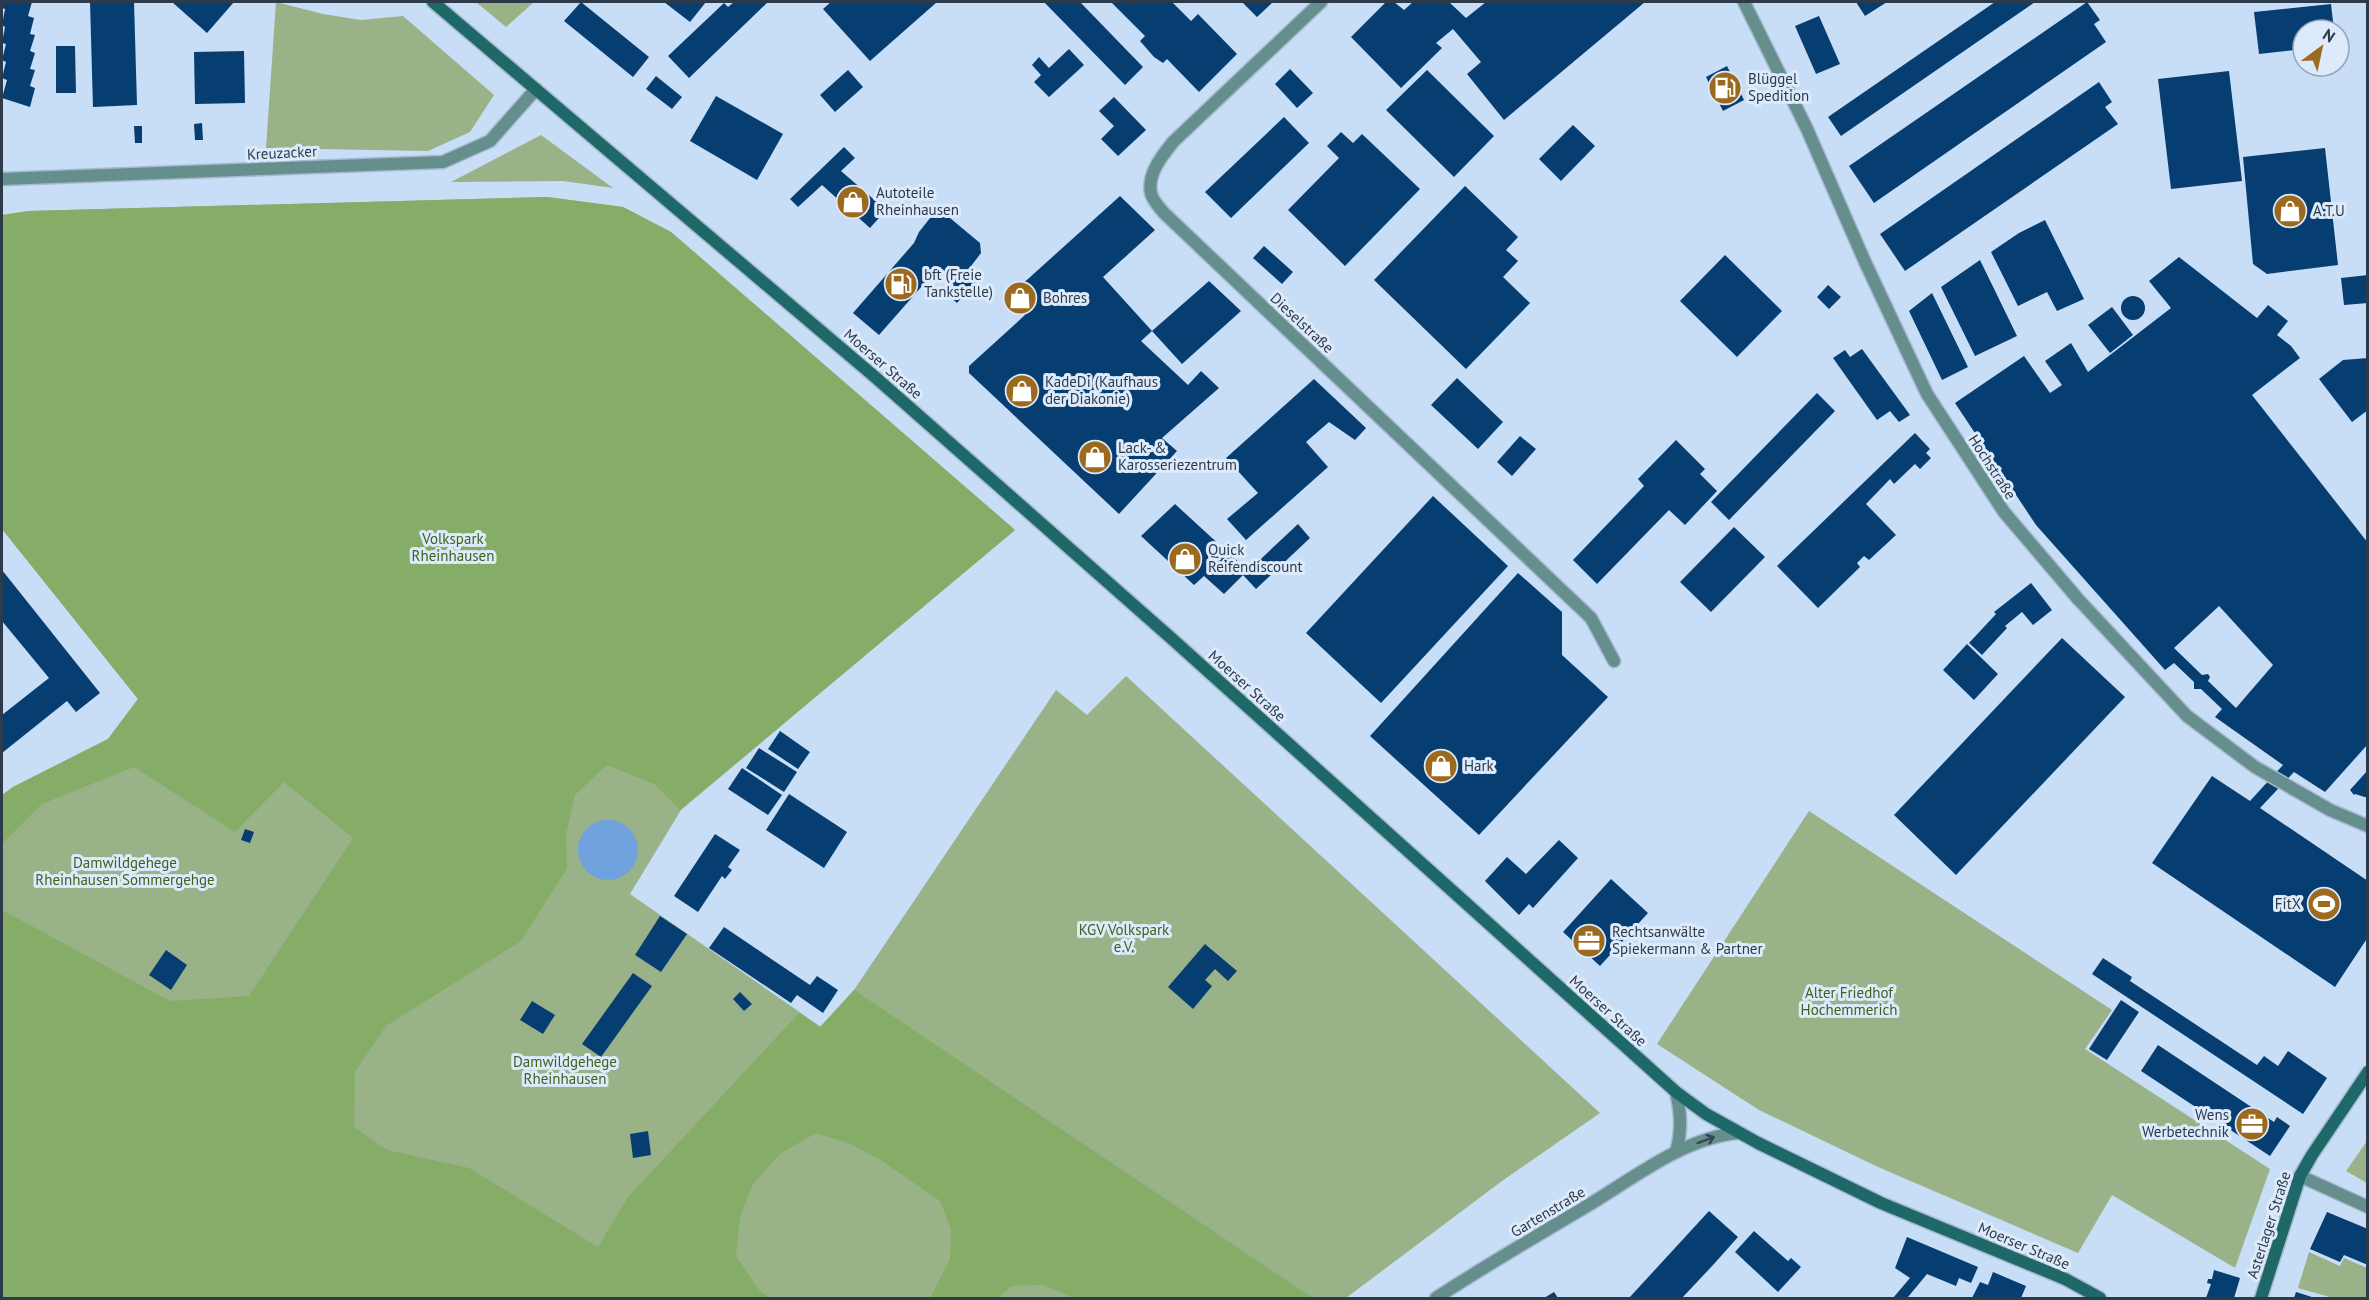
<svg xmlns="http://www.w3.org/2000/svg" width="2369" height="1300" font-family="'PT Sans',sans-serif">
	<rect width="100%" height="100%" fill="#c8ddf6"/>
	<path fill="#99b287" d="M276 2 323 14 361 20 403 16 494 95 470 132 428 151 266 148Z
		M476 2H534L506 27Z
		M541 135 613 188 563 181 451 182Z
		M547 197 623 207 671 232 1015 530 681 810 630 894 821 1027 854 990 1056 690 1087 715 1126 676 1600 1113 1502 1181 1346 1298H2V795L13 787 108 739 138 699 2 529V215L29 211Z
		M1809 811 2112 1010 2085 1049 2270 1169 2235 1268 2112 1195 2078 1253 1878 1167 1759 1110 1657 1044Z
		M2367 1141V1183L2346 1171Z
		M2309 1252 2340 1266 2344 1258 2367 1268V1298H2333L2298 1288Z"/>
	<path fill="#86ad68" d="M547 197 623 207 671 232 1015 530 680 810 654 784 607 765 575 795 566 834 567 868 521 941 386 1026 355 1072 354 1127 387 1150 469 1168 598 1247 628 1197 799 1013 820 1027 854 990 1313 1298H1074L1043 1285 1011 1286 998 1298H930L950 1259 951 1229 940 1201 882 1161 851 1144 816 1133 780 1154 753 1184 740 1217 736 1256 759 1290 770 1298H2V910L170 1001 249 996 353 838 284 782 235 832 134 767 42 804 2 844V795L13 787 108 739 138 699 2 529V215L29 211Z"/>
	<path fill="#6fa2de" d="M578 850a30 30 0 1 1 60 0a30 30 0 1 1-60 0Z"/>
	<path fill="#073e72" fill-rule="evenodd" d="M2 2H32L28 16 34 18 30 34 35 35 30 51 35 53 30 69 35 70 30 86 35 88 30 107 2 98 7 80 2 78 6 62 2 60 6 44 2 43 5 27 2 25 5 9 2 8Z
		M90 2H134L137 105 93 107Z
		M172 2H234L207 33Z
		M581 2 649 57 633 77 564 21Z
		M664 2H706L690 22Z
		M734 2H768L689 78 668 56 724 3 728 7Z
		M831 2H937L870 61 823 9Z
		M1044 2H1080L1143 67 1125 85Z
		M1111 2H1172L1191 21 1198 14 1237 54 1199 92 1167 59 1163 63 1154 57 1140 41 1145 36Z
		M1242 2H1273L1257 17Z
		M1386 2H1394L1404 10 1413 2H1449L1466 18 1486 2H1645L1504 120 1467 74 1481 62 1453 29 1436 43 1442 48 1401 88 1351 37Z
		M1856 2H1887L1865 16Z
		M1995 2H2035L1841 136 1828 117Z
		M2087 2 2100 20 2094 24 2106 42 1874 203 1849 166Z
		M2331 4 2334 30H2303V49L2259 54 2254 12Z
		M1819 16 1840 64 1816 74 1795 26Z
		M56 46H75L76 93H56Z
		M1069 49 1084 65 1049 97 1034 82 1041 75 1032 65 1039 57 1049 68Z
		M244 51 245 103 195 104 194 52Z
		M1727 66 1744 100 1723 111 1706 77Z
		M1290 69 1313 93 1297 108 1275 84Z
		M848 70 863 87 835 112 820 95Z
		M1427 70 1494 136 1454 177 1386 110Z
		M2229 71 2242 181 2171 189 2158 79Z
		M656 76 682 97 672 109 646 89Z
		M2099 82 2112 102 2105 107 2118 124 1905 271 1880 234Z
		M716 96 783 134 757 180 690 141Z
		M1114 97 1146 130 1118 156 1101 139 1114 126 1099 111Z
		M1284 117 1309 143 1231 218 1205 192Z
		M202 123 203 140H195L194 124Z
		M1573 125 1595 146 1561 181 1539 159Z
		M134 126H142V143H135Z
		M1341 132 1353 143 1362 134 1420 189 1345 266 1288 210 1339 158 1327 146Z
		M844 147 855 158 841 171 886 210 870 228 822 185 798 207 790 199Z
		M2325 148 2338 265 2267 274 2253 264 2243 157Z
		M1465 186 1518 237 1506 250 1518 261 1503 277 1530 303 1466 369 1374 280Z
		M1120 196 1155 230 1103 277 1152 331 1141 341 1188 385 1201 371 1219 388 1162 438 1177 451 1119 514 969 373V366L1025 315 1008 297Z
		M934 213H944L980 243 981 253 968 270 978 279 957 303 947 294 954 285 937 269 879 335 853 313 914 243 919 232Z
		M2045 220 2084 299 2057 311 2047 292 2018 306 1991 252 2019 233Z
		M1264 246 1293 272 1282 284 1253 258Z
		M1725 255 1782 311 1737 357 1680 301Z
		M2179 257 2257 318 2268 305 2288 321 2277 335 2291 346 2300 358 2252 395 2368 543V744L2325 792 2294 772 2260 808 2368 881V937L2335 987 2152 863 2212 776 2250 801 2283 765 2215 717 2222 709 2201 689H2194V682L2174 663 2165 670 2036 525 1955 403 2024 356 2050 393 2062 385 2045 361 2071 343 2088 372 2171 308 2149 281ZM2219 606 2273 665 2236 708 2208 681 2210 677 2208 674 2202 675 2174 648Z
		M1980 260 2017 336 1975 356 1941 287Z
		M2368 275V303L2344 305 2341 278Z
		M1209 281 1241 311 1182 364 1152 331Z
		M1828 285 1841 297 1829 309 1817 297Z
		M1932 293 1968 367 1942 380 1909 311Z
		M2121 308a12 12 0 1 1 24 0a12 12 0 1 1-24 0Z
		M2112 307 2133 335 2110 353 2088 325Z
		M1862 349 1910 415 1899 422 1890 411 1877 420 1833 358 1845 350 1850 357Z
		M2368 358V410L2352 422 2319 379 2343 360Z
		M1457 378 1503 422 1478 449 1431 405Z
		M1314 379 1366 428 1355 440 1329 422 1306 442 1328 467 1246 540 1227 519 1258 493 1226 458Z
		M1817 393 1835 411 1729 520 1711 502Z
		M1915 433 1930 449 1926 453 1931 458 1920 469 1915 464 1894 484 1890 479 1866 504 1896 535 1869 560 1864 556 1857 563 1860 567 1818 608 1777 566Z
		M1520 436 1536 449 1512 476 1497 462Z
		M1676 440 1705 469 1700 474 1717 491 1685 525 1669 510 1597 584 1573 560 1644 486 1638 479Z
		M1433 496 1508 566 1381 703 1306 633Z
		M1175 504 1248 571 1298 524 1310 538 1256 589 1243 575 1224 594 1204 576 1194 585 1141 536Z
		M1734 527 1765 557 1711 612 1680 582Z
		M2 570 100 693 76 712 67 701 2 753V715L49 678 2 621Z
		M1518 573 1562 612V655L1608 697 1479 835 1370 736Z
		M2031 583 2052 610 2033 625 2022 612 2005 626 2007 628 1982 655 1969 643 1996 614 1994 612Z
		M2062 638 2125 697 1956 875 1894 815Z
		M1967 644 1998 674 1974 700 1943 670Z
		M780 731 810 752 798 769 768 749Z
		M759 748 797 772 784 792 746 768Z
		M742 768 782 795 768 815 728 789Z
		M2368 770V798L2355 794 2354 795 2350 790Z
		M789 794 847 832 824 868 766 830Z
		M245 829 254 832 250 843 241 840Z
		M715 834 740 850 728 867 732 870 725 879 722 876 698 912 674 896Z
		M1559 840 1578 858 1533 908 1529 904 1519 915 1485 881 1507 857 1526 874Z
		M1611 879 1648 913 1600 966 1563 932Z
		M660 916 687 934 661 972 635 955Z
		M724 927 810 985 817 976 838 990 823 1013 797 995 791 1003 709 948Z
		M1205 944 1237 971 1228 981 1215 969 1205 980 1212 986 1193 1009 1168 987Z
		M166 950 187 965 171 990 149 975Z
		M2103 958 2132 977 2130 981 2257 1065 2264 1056 2278 1066 2288 1051 2327 1078 2303 1114 2092 974Z
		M633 973 652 986 601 1057 582 1044Z
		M740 992 752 1004 744 1011 733 999Z
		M2121 1000 2139 1012 2107 1060 2089 1049Z
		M532 1001 555 1015 543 1034 520 1020Z
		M2158 1045 2274 1122 2277 1117 2290 1126 2270 1156 2141 1071Z
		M648 1131 651 1155 633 1158 630 1134Z
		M1709 1211 1738 1237 1713 1265 1682 1298H1629Z
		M2327 1212 2368 1229V1265L2344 1255 2340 1262 2310 1249Z
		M1754 1231 1788 1261 1791 1258 1801 1267 1778 1292 1735 1252Z
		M1907 1237 1978 1267 1971 1283 1959 1278 1956 1286 1927 1274 1908 1297 1910 1298H1893L1910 1278 1895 1268Z
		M2214 1270 2240 1278 2234 1298H2206L2211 1284 2207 1283 2208 1279H2212Z
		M1993 1272 2026 1286 2021 1298H1972L1980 1282 1988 1285Z
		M1554 1292 1558 1298H1544Z
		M2296 1292 2315 1298H2294Z"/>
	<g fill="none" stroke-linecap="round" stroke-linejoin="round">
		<defs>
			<path id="minor" d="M1321 2 1173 142C1162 156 1147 174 1151 193 1152 200 1160 208 1164 213L1591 618 1614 661
				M1744 2 1807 129 1865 262 1927 394 2004 512 2078 599 2187 716 2255 767 2330 810 2368 826
				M1676 1092C1681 1114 1682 1131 1676 1152
				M2300 1176 2368 1207
				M1436 1298C1485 1266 1536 1236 1587 1206 1634 1178 1683 1138 1738 1133"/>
			<path id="tertiary" d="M2 179 443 162 490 141 536 89"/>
			<path id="secondary" d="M433 2 875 377 1171 638 1676 1092 1706 1114 1758 1143 1881 1203 2065 1279 2100 1298
				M2261 1298 2300 1176 2312 1155 2368 1072"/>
		</defs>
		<use href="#minor" stroke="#a6b9d0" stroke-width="15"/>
		<use href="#tertiary" stroke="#a6b9d0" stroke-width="15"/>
		<use href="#secondary" stroke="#a6b9d0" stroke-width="15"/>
		<use href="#minor" stroke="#648f8d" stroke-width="12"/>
		<use href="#tertiary" stroke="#648f8d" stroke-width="12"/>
		<use href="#secondary" stroke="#1e6967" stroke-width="12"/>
	</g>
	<defs><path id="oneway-shaft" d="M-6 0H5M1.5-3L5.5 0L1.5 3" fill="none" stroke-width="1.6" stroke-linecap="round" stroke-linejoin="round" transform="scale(1.5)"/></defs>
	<use stroke="#344754" href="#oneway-shaft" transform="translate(1706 1140) rotate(-20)"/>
	<defs>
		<symbol id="fuel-disc" viewBox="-11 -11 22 22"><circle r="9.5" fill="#9c6a1f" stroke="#dceafb"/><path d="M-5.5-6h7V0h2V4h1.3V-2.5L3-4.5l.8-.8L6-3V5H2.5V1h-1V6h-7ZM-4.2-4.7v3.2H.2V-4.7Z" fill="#fff"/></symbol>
		<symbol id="shop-disc" viewBox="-11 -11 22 22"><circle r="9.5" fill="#9c6a1f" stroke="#dceafb"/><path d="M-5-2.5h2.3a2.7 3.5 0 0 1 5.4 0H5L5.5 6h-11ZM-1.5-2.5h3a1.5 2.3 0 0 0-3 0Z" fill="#fff"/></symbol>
		<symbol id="stadium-disc" viewBox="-11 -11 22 22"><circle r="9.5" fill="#9c6a1f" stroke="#dceafb"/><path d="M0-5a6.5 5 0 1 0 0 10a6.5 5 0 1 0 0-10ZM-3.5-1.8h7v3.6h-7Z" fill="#fff"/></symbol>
		<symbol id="office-disc" viewBox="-11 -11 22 22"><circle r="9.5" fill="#9c6a1f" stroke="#dceafb"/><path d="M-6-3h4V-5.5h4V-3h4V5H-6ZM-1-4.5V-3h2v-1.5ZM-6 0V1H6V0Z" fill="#fff"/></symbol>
	</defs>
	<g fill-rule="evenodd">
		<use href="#fuel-disc" x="1706" y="69" width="38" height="38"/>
		<use href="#shop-disc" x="834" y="183" width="38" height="38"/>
		<use href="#shop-disc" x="2271" y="192" width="38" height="38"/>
		<use href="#fuel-disc" x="882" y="265" width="38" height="38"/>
		<use href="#shop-disc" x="1001" y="279" width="38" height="38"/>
		<use href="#shop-disc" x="1003" y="372" width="38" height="38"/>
		<use href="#shop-disc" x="1076" y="438" width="38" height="38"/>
		<use href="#shop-disc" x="1166" y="540" width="38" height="38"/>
		<use href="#shop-disc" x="1422" y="747" width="38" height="38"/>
		<use href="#stadium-disc" x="2305" y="885" width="38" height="38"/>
		<use href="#office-disc" x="1570" y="922" width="38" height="38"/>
		<use href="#office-disc" x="2233" y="1105" width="38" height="38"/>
	</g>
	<g text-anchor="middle" stroke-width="6" stroke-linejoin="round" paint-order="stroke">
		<g font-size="15" fill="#2c3a4a" stroke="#dceafb" text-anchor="start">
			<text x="1748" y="84">Blüggel<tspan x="1748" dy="17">Spedition</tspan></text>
			<text x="876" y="198">Autoteile<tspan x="876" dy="17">Rheinhausen</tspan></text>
			<text x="2313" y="216">A.T.U</text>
			<text x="924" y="280">bft (Freie<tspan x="924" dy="17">Tankstelle)</tspan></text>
			<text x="1043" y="303">Bohres</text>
			<text x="1045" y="387">KadeDi (Kaufhaus<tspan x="1045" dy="17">der Diakonie)</tspan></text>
			<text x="1118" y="453">Lack- &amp;<tspan x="1118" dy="17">Karosseriezentrum</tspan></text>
			<text x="1208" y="555">Quick<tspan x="1208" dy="17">Reifendiscount</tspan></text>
			<text x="1464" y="771">Hark</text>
			<text x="2301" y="909" text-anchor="end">FitX</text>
			<text x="1612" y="937">Rechtsanwälte<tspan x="1612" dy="17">Spiekermann &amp; Partner</tspan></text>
			<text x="2229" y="1120" text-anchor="end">Wens<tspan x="2229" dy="17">Werbetechnik</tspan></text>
		</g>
		<g font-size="15" fill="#2c3a4a" stroke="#dceafb">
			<text transform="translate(282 153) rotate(-3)" y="5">Kreuzacker</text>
			<text transform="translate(1302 323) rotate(43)" y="5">Dieselstraße</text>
			<text transform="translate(883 364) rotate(41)" y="5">Moerser Straße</text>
			<text transform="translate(1992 467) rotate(57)" y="5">Hochstraße</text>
			<text transform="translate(1247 686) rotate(42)" y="5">Moerser Straße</text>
			<text transform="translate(1608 1011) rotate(42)" y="5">Moerser Straße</text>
			<text transform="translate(1548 1212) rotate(-31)" y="5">Gartenstraße</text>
			<text transform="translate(2269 1225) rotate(-72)" y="5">Asterlager Straße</text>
			<text transform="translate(2024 1246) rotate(23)" y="5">Moerser Straße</text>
		</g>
		<g font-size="15" fill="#3d621b" stroke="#dceafb">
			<text x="453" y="544">Volkspark<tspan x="453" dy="17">Rheinhausen</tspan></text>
			<text x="125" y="868">Damwildgehege<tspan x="125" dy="17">Rheinhausen Sommergehge</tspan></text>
			<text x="1124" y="935">KGV Volkspark<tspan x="1124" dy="17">e.V.</tspan></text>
			<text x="1849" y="998">Alter Friedhof<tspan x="1849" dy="17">Hochemmerich</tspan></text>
			<text x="565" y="1067">Damwildgehege<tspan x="565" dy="17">Rheinhausen</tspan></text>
		</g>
	</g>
	<rect width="2369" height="1300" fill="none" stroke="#2c3a4a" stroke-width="6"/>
	<g transform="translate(2321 48) rotate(33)"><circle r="28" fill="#dceafb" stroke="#96a4b4" stroke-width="1.5"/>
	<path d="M0-4.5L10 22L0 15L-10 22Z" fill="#9c6a1f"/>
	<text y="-9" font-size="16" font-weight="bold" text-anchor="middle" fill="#2c3a4a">N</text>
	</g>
</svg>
